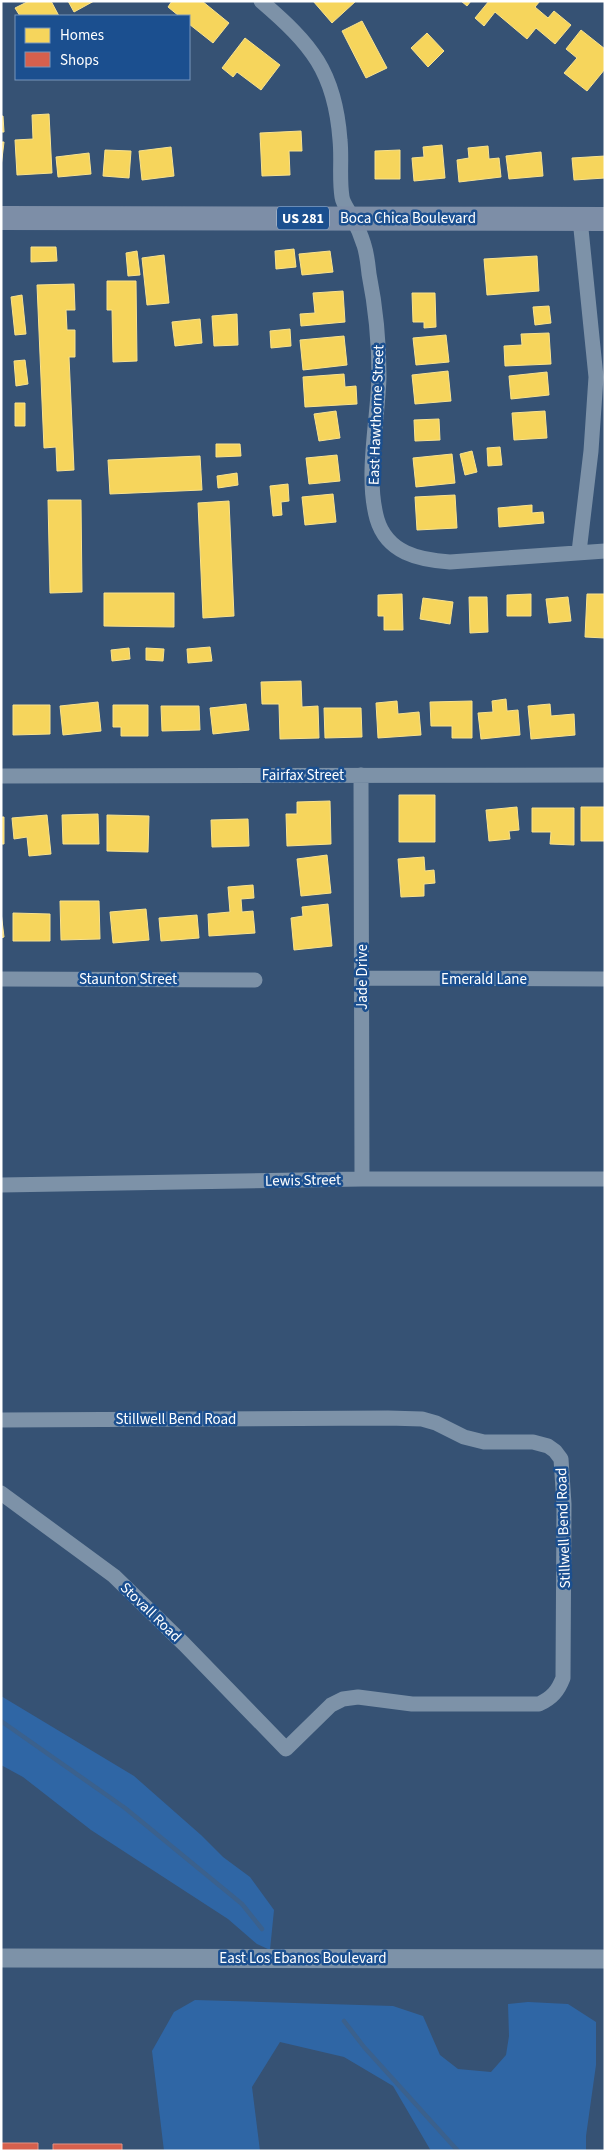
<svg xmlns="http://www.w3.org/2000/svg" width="606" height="2152" font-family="'Source Sans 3',sans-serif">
	<rect width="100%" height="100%" fill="#365274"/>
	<path fill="#2f66a5" d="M1 1696 134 1776 201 1835 223 1857 250 1877 274 1910 270 1950 257 1944 228 1919 91 1830 23 1777 1 1765Z
		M195 2000 393 2006 423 2016 440 2055 458 2069 491 2072 506 2055 509 2036 508 2004 528 2002 568 2004 596 2022V2065L586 2136V2151H431L393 2086 344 2057 280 2042 252 2087 260 2151H164L152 2051 174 2012Z"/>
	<path fill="#f6d55c" stroke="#f9e28d" d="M29 1H51L59 16H20L15 8Z
		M68 1H94L74 12Z
		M172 1H202L229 23 213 43 189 24V16H179L168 7Z
		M313 1H356L332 23Z
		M461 1H471L467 6Z
		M489 1H540L535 7 548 18 554 11 571 25 555 44 536 28 527 39 495 12 484 26 475 18Z
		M362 21 387 68 366 78 342 31Z
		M581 30 605 49V69L587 91 564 73 577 58 566 49Z
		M427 33 444 51 428 67 411 48Z
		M245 38 280 65 261 90 237 72 233 77 222 68Z
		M49 114 52 173 17 175 15 140 33 139 32 115Z
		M1 116H3L4 132H1Z
		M301 131 302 151H289L290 175 262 176 260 133Z
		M1 142H4L1 167Z
		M442 145 445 178 414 181 412 158 424 157 423 147Z
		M488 146 489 159 499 158 501 177 459 182 457 160 469 158 468 148Z
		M171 147 174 176 142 180 139 151Z
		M105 150 131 151 129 178 103 176Z
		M400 150V179H375V151Z
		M541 152 543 176 509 179 506 156Z
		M89 153 91 174 58 177 56 157Z
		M605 156V178L574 180 572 158Z
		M31 247H56L57 261 31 262Z
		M294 249 296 267 276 269 275 251Z
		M137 251 140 275 128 276 126 253Z
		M330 251 333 272 302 275 299 254Z
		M164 255 169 303 147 305 142 258Z
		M537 256 539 291 487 295 484 259Z
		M107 281H136L137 361 113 362 112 310H107Z
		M74 284 75 310H66L67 330H75V357H69L74 470 57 471 56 447 44 448 37 285Z
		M343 291 345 322 301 326 300 314 315 313 313 293Z
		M412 293H435L436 327 424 328V322H413Z
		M22 295 26 334 15 335 11 297Z
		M549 306 551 323 535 325 533 307Z
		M237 314 238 345 214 346 212 316Z
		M200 319 202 343 175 346 172 322Z
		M290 329 291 346 271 348 270 331Z
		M549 333 551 364 505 366 504 346 522 345 521 334Z
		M446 335 449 362 416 365 413 338Z
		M344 336 347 365 303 370 300 340Z
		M25 360 28 384 16 386 14 361Z
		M448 371 451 401 415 404 412 375Z
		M547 372 549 395 511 399 509 376Z
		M344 374 345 387 356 386 357 404 305 407 303 377Z
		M15 403H25V426H15Z
		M336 411 340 438 319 441 314 414Z
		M545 411 547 438 514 440 512 413Z
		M439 419 440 440 415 441 414 420Z
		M216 444H240L241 456 216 457Z
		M500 447 502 465 488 466 487 448Z
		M472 451 477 472 465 475 460 454Z
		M452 454 455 483 416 487 413 458Z
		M337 455 340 481 309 484 306 458Z
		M200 456 202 490 110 494 108 460Z
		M237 473 238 485 218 488 217 476Z
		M288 484 289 501 281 502 282 515 273 516 270 486Z
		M333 494 336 522 305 525 302 497Z
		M455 495 457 528 417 530 415 497Z
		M48 500H81L82 592 50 593Z
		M229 501 234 616 203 618 198 503Z
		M532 505V513L543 512 544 523 499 527 498 508Z
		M104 593H174V627L104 626Z
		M402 594 403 630H384V616H378V595Z
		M531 594V616H507V595Z
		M587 594H605V638L585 637Z
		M469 597H487L488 632 470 633Z
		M568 597 571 621 549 623 546 599Z
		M423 598 453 602 450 624 420 619Z
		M210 647 212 661 188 663 187 649Z
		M129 648 130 659 112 661 111 650Z
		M146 648 164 649 163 661 146 660Z
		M301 681 302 707 318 706 319 738 280 739 279 704H262L261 682Z
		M506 699 507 711 518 710 520 735 481 739 478 713 493 712 492 701Z
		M397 701 398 714 419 712 421 735 378 738 376 703Z
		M472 701V738H452V726H431L430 702Z
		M98 702 101 731 63 735 60 706Z
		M246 704 249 730 213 734 210 708Z
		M550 704 551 716 574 714 575 735 531 739 528 706Z
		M13 705H50V734L13 735Z
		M113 705H148V736H121V727H113Z
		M161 706H199L200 730 162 731Z
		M324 708H361L362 737 325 738Z
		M399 795H435V842H399Z
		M330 801 331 844 287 846 286 814H297V802Z
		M517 807 519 830 509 831 510 839 489 841 486 810Z
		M581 807H605V841H581Z
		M532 808H574V845L550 844 551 832H532Z
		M98 814 99 844H63L62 815Z
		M47 815 51 854 29 856 27 837 14 839 12 818Z
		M107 815 149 816 148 852 107 851Z
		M1 817H4V844H1Z
		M248 819 249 846 212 847 211 820Z
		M327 855 331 893 301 896 297 859Z
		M424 857 425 871 434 870 435 883 424 884V896L401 897 398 859Z
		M253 885 254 898 241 899 242 912 253 911 255 933 209 936 208 914 230 912 228 887Z
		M60 901H99L100 939 61 940Z
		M328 904 332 946 294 950 291 918 303 916 302 907Z
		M146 909 149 940 113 943 110 912Z
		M1 912 4 937 1 938Z
		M13 913 50 914V941H13Z
		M197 915 199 938 161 941 159 918Z"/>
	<path fill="#d6604d" stroke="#e29082" d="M1 2143H38V2151H1Z
		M53 2144H122V2151H53Z"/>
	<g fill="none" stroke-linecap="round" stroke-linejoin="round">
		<path stroke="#3b618d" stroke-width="4.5" d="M1 1721 125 1808 242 1904 262 1929
			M344 2021 364 2047 458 2151"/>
		<path stroke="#7d92a8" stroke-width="15" d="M261 1C311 44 335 71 340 140 342 159 339 178 342 197 343 204 349 211 352 217 357 226 361 235 364 245 367 254 368 265 369 274 376 309 379 341 379 376 378 421 365 476 377 519 387 553 419 560 450 562L605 551
			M579 552 591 451 596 377 580 219
			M361 775 362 1179
			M1 776 605 775
			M363 978 605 979
			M1 979 255 980
			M1 1185 362 1179H605
			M1 1420 388 1418 422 1419 436 1423 464 1437 484 1442H533L548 1446 555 1451 561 1459 564 1504 563 1678C558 1691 552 1698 539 1704H412L358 1697 343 1699 331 1705 286 1749 184 1644 114 1576 1 1493"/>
		<path stroke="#7d92a8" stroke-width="19" d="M1 1958 605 1959"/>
		<path stroke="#7d8ea7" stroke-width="24" d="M1 218 605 219"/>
	</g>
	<g text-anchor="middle" stroke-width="5" stroke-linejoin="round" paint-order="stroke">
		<rect fill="#1b4f8f" stroke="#bbcadd" stroke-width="1" x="277" y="206.5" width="52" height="23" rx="4"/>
		<g font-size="14" font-weight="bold" fill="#fff">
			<text x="303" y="223">US 281</text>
		</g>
		<g font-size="15" fill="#fff" stroke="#1b4f8f">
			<text x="408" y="223">Boca Chica Boulevard</text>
			<text transform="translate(376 415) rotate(-88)" y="5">East Hawthorne Street</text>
			<text x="303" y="780">Fairfax Street</text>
			<text transform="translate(362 977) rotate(-90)" y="5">Jade Drive</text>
			<text x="128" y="984">Staunton Street</text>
			<text x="484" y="984">Emerald Lane</text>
			<text transform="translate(303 1180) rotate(-1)" y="5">Lewis Street</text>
			<text x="176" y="1424">Stillwell Bend Road</text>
			<text transform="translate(563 1528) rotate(-92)" y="5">Stillwell Bend Road</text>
			<text transform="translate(151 1612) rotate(44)" y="5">Stovall Road</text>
			<text x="303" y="1963">East Los Ebanos Boulevard</text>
		</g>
	</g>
	<rect width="606" height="2152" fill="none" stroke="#ffffff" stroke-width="5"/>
	<rect x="15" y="15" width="175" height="65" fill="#1b4f8f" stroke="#7695bc"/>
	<rect x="25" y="28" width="25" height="15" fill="#f6d55c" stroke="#7695bc"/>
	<text x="60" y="40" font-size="15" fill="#ffffff">Homes</text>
	<rect x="25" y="52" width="25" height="15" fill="#d6604d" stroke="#7695bc"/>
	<text x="60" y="65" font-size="15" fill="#ffffff">Shops</text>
</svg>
